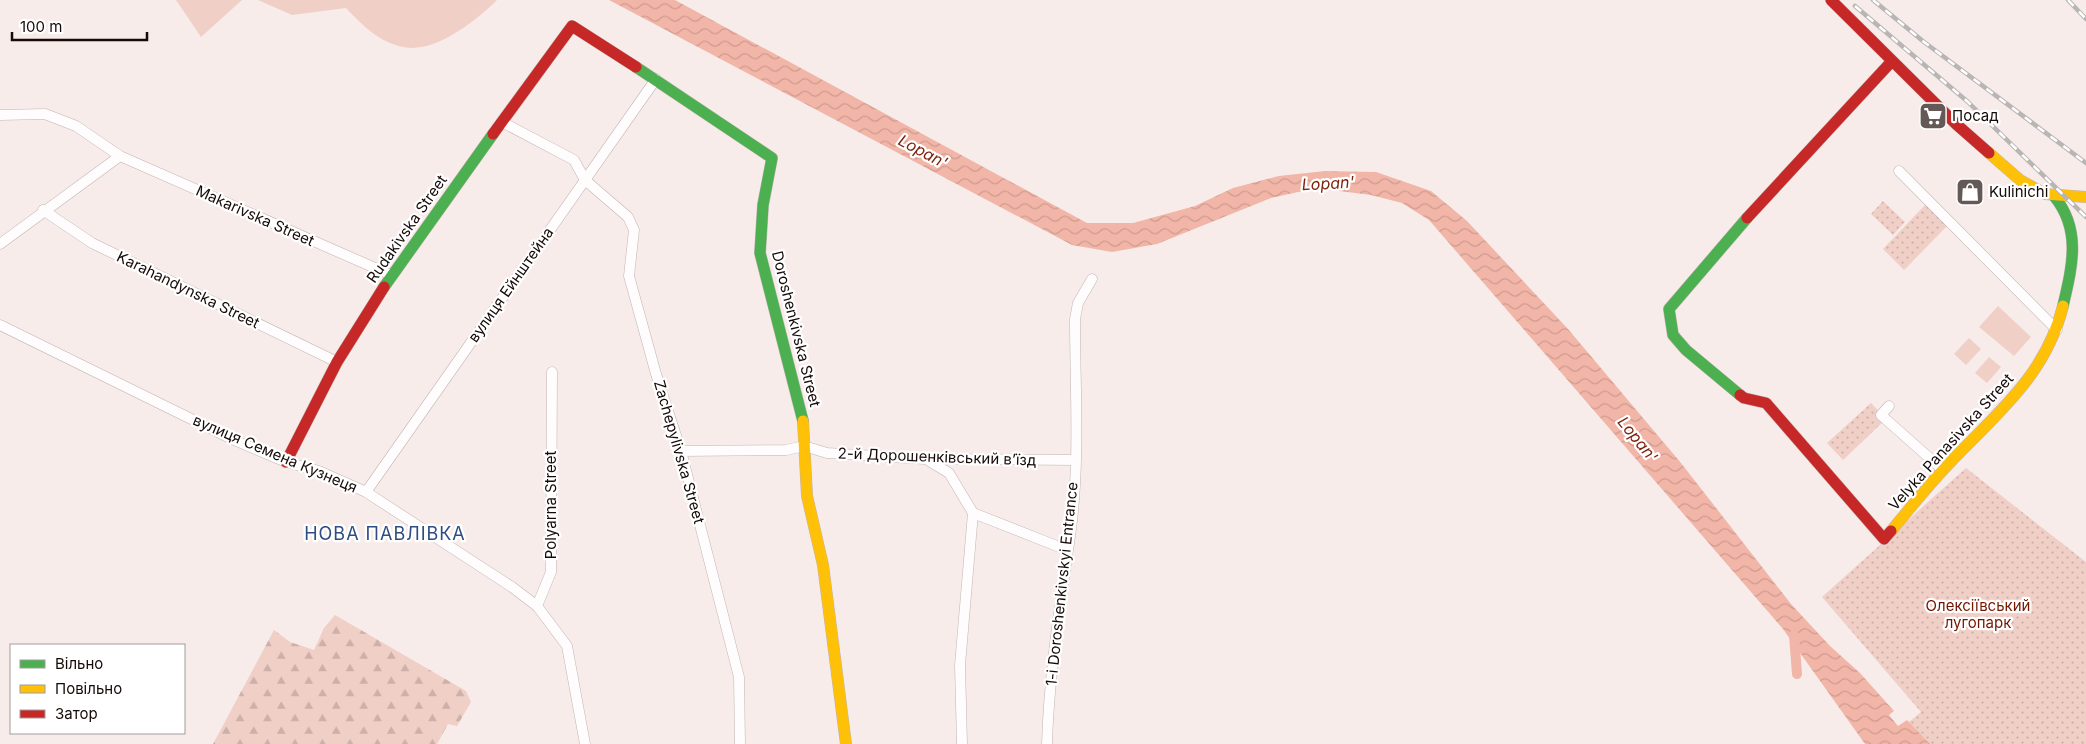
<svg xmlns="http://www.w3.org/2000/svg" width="2086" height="744" font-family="Inter,sans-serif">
	<defs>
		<pattern id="forest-firs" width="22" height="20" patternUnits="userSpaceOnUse" patternTransform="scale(1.25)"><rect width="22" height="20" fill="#f0cfc7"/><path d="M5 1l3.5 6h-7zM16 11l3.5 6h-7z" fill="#cdb0a9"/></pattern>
		<pattern id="park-dots" width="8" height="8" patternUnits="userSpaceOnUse" patternTransform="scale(1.25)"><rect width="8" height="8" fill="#f0cfc7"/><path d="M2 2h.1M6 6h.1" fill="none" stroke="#cdb0a9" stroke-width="1.8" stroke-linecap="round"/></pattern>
		<pattern id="water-waves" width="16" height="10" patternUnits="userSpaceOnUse" patternTransform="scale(1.25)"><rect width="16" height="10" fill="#f2b6a8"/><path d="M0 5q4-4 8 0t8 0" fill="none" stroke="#cf9b8f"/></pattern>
	</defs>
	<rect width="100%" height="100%" fill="#f7ecea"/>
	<path fill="#f0cfc7" d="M176 0H242L201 37Z
		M258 0H497C476 21 434 54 403 47 379 42 362 25 346 8L292 15Z
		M1998 306 2031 337 2014 356 1979 327Z
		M1969 338 1981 349 1966 365 1954 354Z
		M1989 357 2001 367 1987 383 1975 373Z"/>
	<path fill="url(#forest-firs)" d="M335 615 466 691 471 702 457 726 448 724 437 744H213L274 630 290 642 314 650 324 628Z"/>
	<path fill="url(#park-dots)" d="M1883 201 1905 222 1893 235 1871 214Z
		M1926 204 1948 225 1904 270 1883 249Z
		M1871 403 1886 419 1843 460 1827 443Z
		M1966 468 2086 562V744H1882L1921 712 1822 597Z"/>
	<path fill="url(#water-waves)" d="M609 0H675L1087 223H1133L1195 206 1233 188 1279 176 1325 171 1376 172 1431 191 1467 221 1568 329 1681 463 1791 604 1830 646 1860 673 1894 711 1889 715 1898 726 1907 720 1930 744H1865L1783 629 1429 220 1402 203 1371 195 1332 190 1298 192 1271 198 1157 244 1112 252 1072 245Z"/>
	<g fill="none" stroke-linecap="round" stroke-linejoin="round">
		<path stroke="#f2b6a8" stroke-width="10" d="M1794 635 1797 674"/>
		<defs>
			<path id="street" d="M0 115 45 114 76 126 120 156 391 275
				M502 122 574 160 585 180 628 217 634 230 629 276 656 374 681 451 739 677 740 744
				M1899 171 2057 330
				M43 210 92 243 337 362
				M0 244 120 156
				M0 325 234 440 286 462 319 471 366 492 512 587 537 606 567 646 585 744
				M1889 406 1881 415 1943 470
				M681 451 786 450 804 446 827 453 925 459 1075 460
				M926 459 949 473 973 513 1067 550
				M366 492 656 79
				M537 606 551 572 552 372
				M962 744 960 665 973 513
				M1047 744C1049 672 1061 600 1071 529 1080 460 1075 388 1075 319L1078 303 1092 279"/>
			<path id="fast" d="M636 67 772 158 763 205 760 253 803 421
				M2054 196C2082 230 2072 267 2063 306
				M384 287 493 134
				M1740 395 1686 350 1673 335 1669 309 1747 218"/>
			<path id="slow" d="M1989 153 2020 180 2045 194 2086 197
				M803 421 807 496 823 565 846 744
				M1891 531C1908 511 1925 489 1943 470 1991 418 2045 379 2063 306"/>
			<path id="jam" d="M1831 0 1956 124 1989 153
				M493 134 572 26 636 67
				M1747 218 1892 61
				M1740 395 1744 398 1766 403 1884 539 1891 531
				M286 462 337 362 384 287"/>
		</defs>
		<use href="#street" stroke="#c0b5b3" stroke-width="11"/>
		<use href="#fast" stroke="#c0b5b3" stroke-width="12"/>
		<use href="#slow" stroke="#c0b5b3" stroke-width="12"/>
		<use href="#jam" stroke="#c0b5b3" stroke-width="12"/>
		<use href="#street" stroke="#fefcfc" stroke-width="10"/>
		<use href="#fast" stroke="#4caf50" stroke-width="11"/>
		<use href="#slow" stroke="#ffc107" stroke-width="11"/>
		<use href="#jam" stroke="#c62828" stroke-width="11"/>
		<defs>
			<path id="rail" d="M1873 0 1924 42 2086 163
				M2068 0 2086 19
				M1855 6 1968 102 2086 217"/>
		</defs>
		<use href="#rail" stroke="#b8b5b4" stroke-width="4.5"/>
		<use href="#rail" stroke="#fff" stroke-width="2.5" stroke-dasharray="8" stroke-linecap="butt"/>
	</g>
	<defs>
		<symbol id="supermarket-square" viewBox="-11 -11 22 22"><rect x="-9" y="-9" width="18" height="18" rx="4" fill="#645957" stroke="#fff"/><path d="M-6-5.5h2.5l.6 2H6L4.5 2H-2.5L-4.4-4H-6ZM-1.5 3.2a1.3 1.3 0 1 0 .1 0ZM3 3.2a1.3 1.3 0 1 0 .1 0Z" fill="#fff"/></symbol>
		<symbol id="shop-square" viewBox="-11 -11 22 22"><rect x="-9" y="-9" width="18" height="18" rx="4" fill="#645957" stroke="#fff"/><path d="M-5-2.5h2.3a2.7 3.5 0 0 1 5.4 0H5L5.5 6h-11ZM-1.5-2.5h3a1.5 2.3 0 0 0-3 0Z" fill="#fff"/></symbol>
	</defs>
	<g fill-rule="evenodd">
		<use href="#supermarket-square" x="1917" y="100" width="32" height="32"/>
		<use href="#shop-square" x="1954" y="176" width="32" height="32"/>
	</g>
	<g text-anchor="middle" stroke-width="4.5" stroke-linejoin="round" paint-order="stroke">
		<g font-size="15" fill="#150a08" stroke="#fff" text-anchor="start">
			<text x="1952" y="121">Посад</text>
			<text x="1989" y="197">Kulinichi</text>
		</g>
		<g font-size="15" fill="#150a08" stroke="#fff">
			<text transform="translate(255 216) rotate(24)" y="5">Makarivska Street</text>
			<text transform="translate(407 229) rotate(-55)" y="5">Rudakivska Street</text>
			<text transform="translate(511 285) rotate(-55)" y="5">вулиця Ейнштейна</text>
			<text transform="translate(188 290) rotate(26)" y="5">Karahandynska Street</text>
			<text transform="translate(796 329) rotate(76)" y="5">Doroshenkivska Street</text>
			<text transform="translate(1951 442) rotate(-48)" y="5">Velyka Panasivska Street</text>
			<text transform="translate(679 452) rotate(74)" y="5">Zachepylivska Street</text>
			<text transform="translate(275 454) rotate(23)" y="5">вулиця Семена Кузнеця</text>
			<text transform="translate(937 457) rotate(2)" y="5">2-й Дорошенківський в’їзд</text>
			<text transform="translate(551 505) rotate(-90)" y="5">Polyarna Street</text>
			<text transform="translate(1062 584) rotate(-84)" y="5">1-i Doroshenkivskyi Entrance</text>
		</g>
		<g font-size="15" fill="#741700" stroke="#fff">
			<text x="1978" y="611">Олексіївський<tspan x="1978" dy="17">лугопарк</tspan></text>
		</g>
		<g font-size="16" font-style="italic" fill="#7e220c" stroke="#fff">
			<text transform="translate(923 151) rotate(28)" y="6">Lopan'</text>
			<text transform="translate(1328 183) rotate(-3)" y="6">Lopan'</text>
			<text transform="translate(1638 439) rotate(51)" y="6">Lopan'</text>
		</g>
		<g font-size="18" letter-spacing="1" fill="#2e4d84" stroke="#fff">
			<text x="385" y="540">НОВА ПАВЛІВКА</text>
		</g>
	</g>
	<rect x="10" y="644" width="175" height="90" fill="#ffffff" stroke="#a19d9c"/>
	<rect x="20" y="660" width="25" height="8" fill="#4caf50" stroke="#a19d9c"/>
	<text x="55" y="669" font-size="15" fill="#150a08">Вільно</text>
	<rect x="20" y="685" width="25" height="8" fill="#ffc107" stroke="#a19d9c"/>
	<text x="55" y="694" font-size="15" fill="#150a08">Повільно</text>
	<rect x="20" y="710" width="25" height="8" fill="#c62828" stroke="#a19d9c"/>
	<text x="55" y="719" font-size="15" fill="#150a08">Затор</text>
	<path d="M12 32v8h135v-8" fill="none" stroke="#150a08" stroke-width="2.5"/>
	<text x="20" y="32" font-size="15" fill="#150a08" stroke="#ffffff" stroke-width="4" paint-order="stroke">100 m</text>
</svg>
